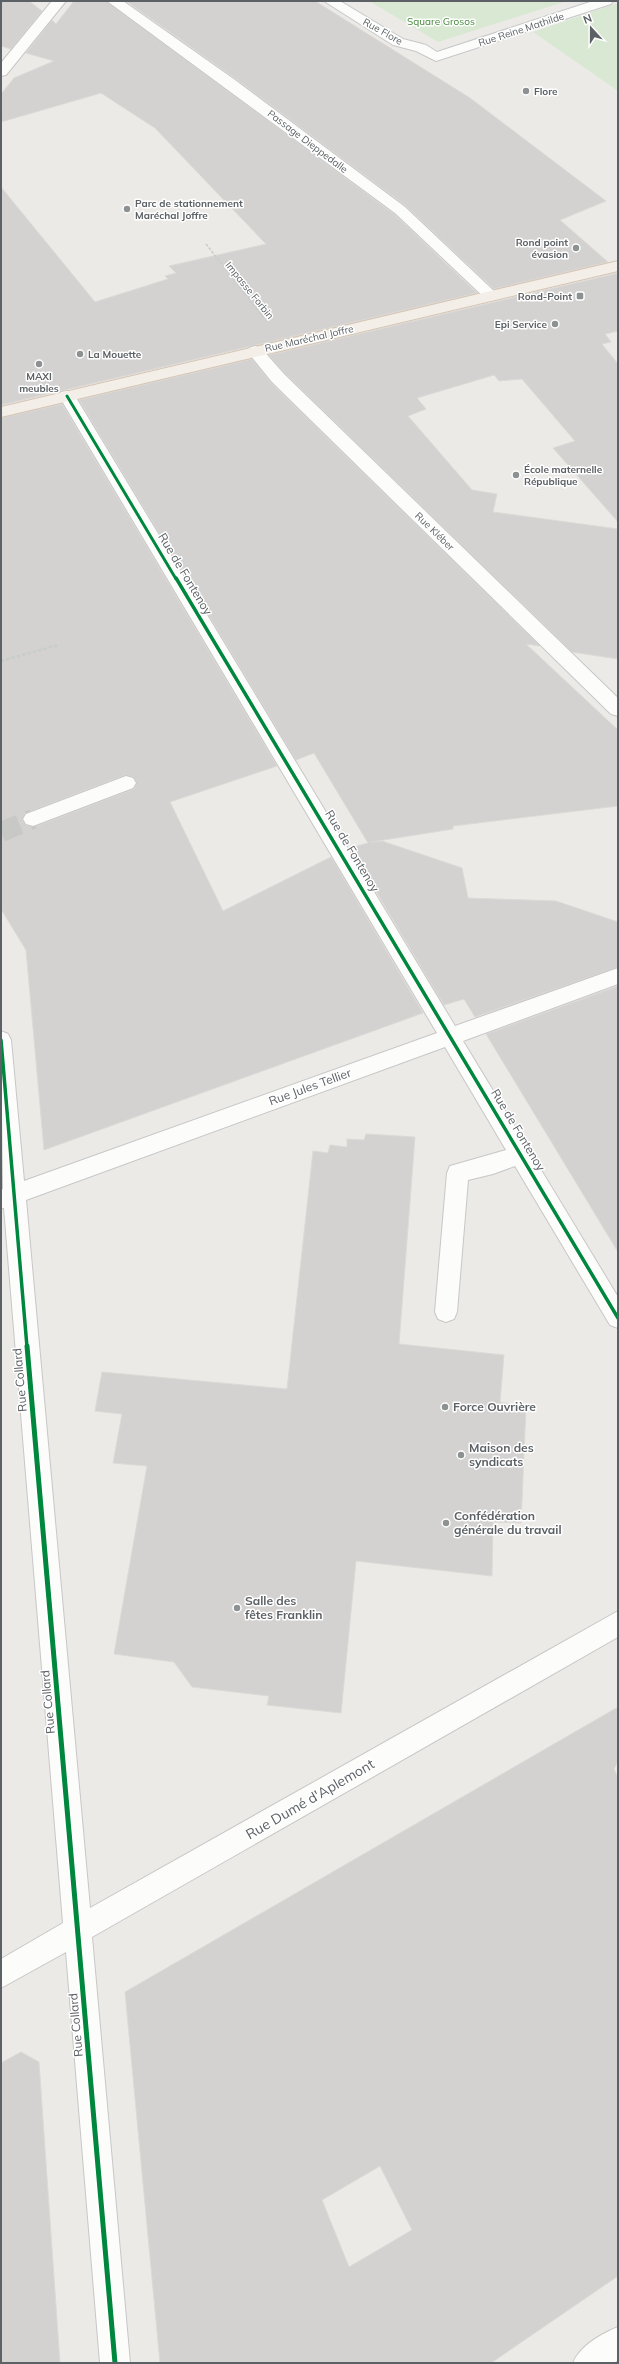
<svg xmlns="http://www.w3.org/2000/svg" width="619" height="2364" font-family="Mulish,sans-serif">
	<rect width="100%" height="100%" fill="#eceae7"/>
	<path fill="#d8e8d2" d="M369 1H567L438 42Z
		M618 3V91L533 32Z"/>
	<path fill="#d4d2d1" stroke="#dcd9d6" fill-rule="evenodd" d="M1 1H29L42 11 11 49 1 46Z
		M74 1H106L394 214 477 293 1 405V187L95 302 168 279 165 276 176 273 169 266 266 244 155 128 101 93 1 122V94L14 78 54 61 26 53 52 20 56 24Z
		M126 1H315L470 98 606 201 560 220 608 262 494 289 406 206 236 79Z
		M618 273V331L605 334 611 342 602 344 618 364V522L553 448 575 441 522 379 499 381 494 375 417 398 426 409 408 416 472 490 497 494 493 512 618 529V659L572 652 285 373 269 355Z
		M252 359 271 383 540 646 526 644 618 730V806L453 826V829L371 842 382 841 462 868 468 898 556 901 618 922V967L475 1017 464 999 444 1005 350 848 368 843 314 753 296 760 79 400Z
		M62 404 277 766 170 802 223 911 331 857 423 1013 44 1150 26 950 1 909V418ZM125 775 133 777 137 782 134 789 34 827 26 825 22 820 25 813Z
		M618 986V1252L486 1034Z
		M366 1134 415 1137 399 1344 504 1355 500 1402 526 1407 521 1523 493 1522 492 1576 356 1561 341 1713 267 1705 269 1696 192 1687 174 1662 114 1654 147 1466 113 1463 122 1414 95 1411 102 1372 287 1389 313 1151 328 1153 330 1145 347 1147V1139L364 1140Z
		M618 1707V1761L614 1769 618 1778V2276L491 2363H160L125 1992ZM380 2166 412 2230 349 2267 322 2200Z
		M21 2052 39 2062 60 2363H1V2063Z"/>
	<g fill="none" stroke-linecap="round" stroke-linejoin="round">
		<path stroke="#c8c8c6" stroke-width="20" stroke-dasharray="20 10" stroke-linecap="butt" d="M1 832 33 819"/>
		<defs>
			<path id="minor" d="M52 1H66L6 75 1 76V63Z
				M107 1H123L235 80 405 207 496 293 499 296 496 299H486L395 213Z
				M324 1H340L403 39 426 45 437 52 593 1H613L611 4 436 61 416 51 393 45Z
				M255 346 261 348 284 374 618 698V716L611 714 272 382 247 351 249 348Z
				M67 391 73 392 75 396 455 1026 618 968V984L463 1041 618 1297V1328L610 1325 515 1166 493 1174 468 1180 457 1312 454 1319 446 1322 438 1319 435 1312 447 1173 450 1166 506 1150 445 1047 26 1200 90 1908 618 1611V1637L92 1937 130 2363H100L66 1952 1 1988V1959L63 1923 4 1208H1V1190L3 1189 1 1031 8 1034 11 1040 24 1181 437 1033 59 396 61 392Z
				M126 776 133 778 136 783 133 788 33 826 26 824 23 819 26 814Z
				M618 2327V2360L614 2363H573C580 2346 601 2334 618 2327Z"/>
			<path id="major" d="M618 261V271L1 417V407Z"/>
		</defs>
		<use href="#minor" stroke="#c7c7c8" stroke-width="2"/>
		<use href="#major" stroke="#d4c5b4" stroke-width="2"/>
		<path stroke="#c7cdc9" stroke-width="1.5" stroke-dasharray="3 1.5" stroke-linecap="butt" d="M206 244 264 318"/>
		<path stroke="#c7cdc9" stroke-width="2.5" stroke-dasharray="3.5 2" stroke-linecap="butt" d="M1 661 58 645"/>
		<use href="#minor" fill="#fcfcfb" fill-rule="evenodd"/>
		<use href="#major" fill="#f3eee7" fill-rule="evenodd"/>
		<defs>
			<path id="cycleway-far2" d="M67 396 176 579"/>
			<path id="cycleway-far1" d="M176 578 618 1318
				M1 1040 27 1347"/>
			<path id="cycleway" d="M27 1346 115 2363"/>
		</defs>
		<use href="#cycleway-far2" stroke="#fff" stroke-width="4.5"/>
		<use href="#cycleway-far1" stroke="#fff" stroke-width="6"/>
		<use href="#cycleway" stroke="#fff" stroke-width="8"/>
		<use href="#cycleway-far2" stroke="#00873e" stroke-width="3"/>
		<use href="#cycleway-far1" stroke="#00873e" stroke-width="3.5"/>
		<use href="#cycleway" stroke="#00873e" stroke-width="5"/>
	</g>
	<g fill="#8e9192" stroke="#fff" stroke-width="1.5">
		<circle cx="526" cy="91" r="4"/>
		<circle cx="127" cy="209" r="4"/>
		<circle cx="576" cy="248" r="4"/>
		<rect x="576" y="292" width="8" height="8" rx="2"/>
		<circle cx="555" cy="324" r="4"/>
		<circle cx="80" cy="354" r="4"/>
		<circle cx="39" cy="364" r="4"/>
		<circle cx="516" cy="475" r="4"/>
		<circle cx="445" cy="1407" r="4"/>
		<circle cx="461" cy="1455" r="4"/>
		<circle cx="446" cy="1523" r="4"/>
		<circle cx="237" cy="1608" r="4"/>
	</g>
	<g text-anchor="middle" stroke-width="3" stroke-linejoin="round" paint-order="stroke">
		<g font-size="10" fill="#3f8533" stroke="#fff">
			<text x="441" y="25">Square Grosos</text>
		</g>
		<g font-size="10" fill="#5c6165" stroke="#fff">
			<text transform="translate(521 29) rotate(-18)" y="4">Rue Reine Mathilde</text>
			<text transform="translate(383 31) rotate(29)" y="4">Rue Flore</text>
			<text transform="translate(308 141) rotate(37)" y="4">Passage Dieppedalle</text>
			<text transform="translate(250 290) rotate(51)" y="4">Impasse Forbin</text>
			<text transform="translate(309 338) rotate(-13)" y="4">Rue Maréchal Joffre</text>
			<text transform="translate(435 531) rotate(44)" y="4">Rue Kléber</text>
		</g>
		<g font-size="10" font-weight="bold" fill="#5c6165" stroke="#fff" text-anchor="start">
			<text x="534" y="95">Flore</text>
			<text x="135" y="207">Parc de stationnement<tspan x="135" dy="12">Maréchal Joffre</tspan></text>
			<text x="568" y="246" text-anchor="end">Rond point<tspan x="568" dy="12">évasion</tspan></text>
			<text x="572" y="300" text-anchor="end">Rond-Point</text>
			<text x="547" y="328" text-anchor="end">Epi Service</text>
			<text x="88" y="358">La Mouette</text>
			<text x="39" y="380" text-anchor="middle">MAXI<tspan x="39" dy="12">meubles</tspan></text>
			<text x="524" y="473">École maternelle<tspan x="524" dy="12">République</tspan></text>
		</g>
		<g font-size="12" fill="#5c6165" stroke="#fff">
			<text transform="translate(185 574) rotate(59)" y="4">Rue de Fontenoy</text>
			<text transform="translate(352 851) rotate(59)" y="4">Rue de Fontenoy</text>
			<text transform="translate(310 1087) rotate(-20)" y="4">Rue Jules Tellier</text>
			<text transform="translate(518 1130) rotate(59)" y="4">Rue de Fontenoy</text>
			<text transform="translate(20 1380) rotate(-95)" y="4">Rue Collard</text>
			<text transform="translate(48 1702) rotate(-95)" y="4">Rue Collard</text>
			<text transform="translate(76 2025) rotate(-95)" y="4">Rue Collard</text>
		</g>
		<g font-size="12" font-weight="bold" fill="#5c6165" stroke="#fff" text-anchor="start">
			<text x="453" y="1411">Force Ouvrière</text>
			<text x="469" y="1452">Maison des<tspan x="469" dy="14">syndicats</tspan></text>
			<text x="454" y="1520">Confédération<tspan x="454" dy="14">générale du travail</tspan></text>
			<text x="245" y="1605">Salle des<tspan x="245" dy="14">fêtes Franklin</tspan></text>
		</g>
		<g font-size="14" fill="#5c6165" stroke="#fff">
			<text transform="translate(310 1799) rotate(-30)" y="5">Rue Dumé d'Aplemont</text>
		</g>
	</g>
	<rect width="619" height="2364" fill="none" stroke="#5c6165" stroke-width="4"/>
	<g transform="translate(591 28) rotate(339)" stroke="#ffffff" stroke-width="3" paint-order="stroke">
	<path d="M0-3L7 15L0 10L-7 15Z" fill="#5c6165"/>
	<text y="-6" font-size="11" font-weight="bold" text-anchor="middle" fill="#5c6165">N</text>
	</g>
</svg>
